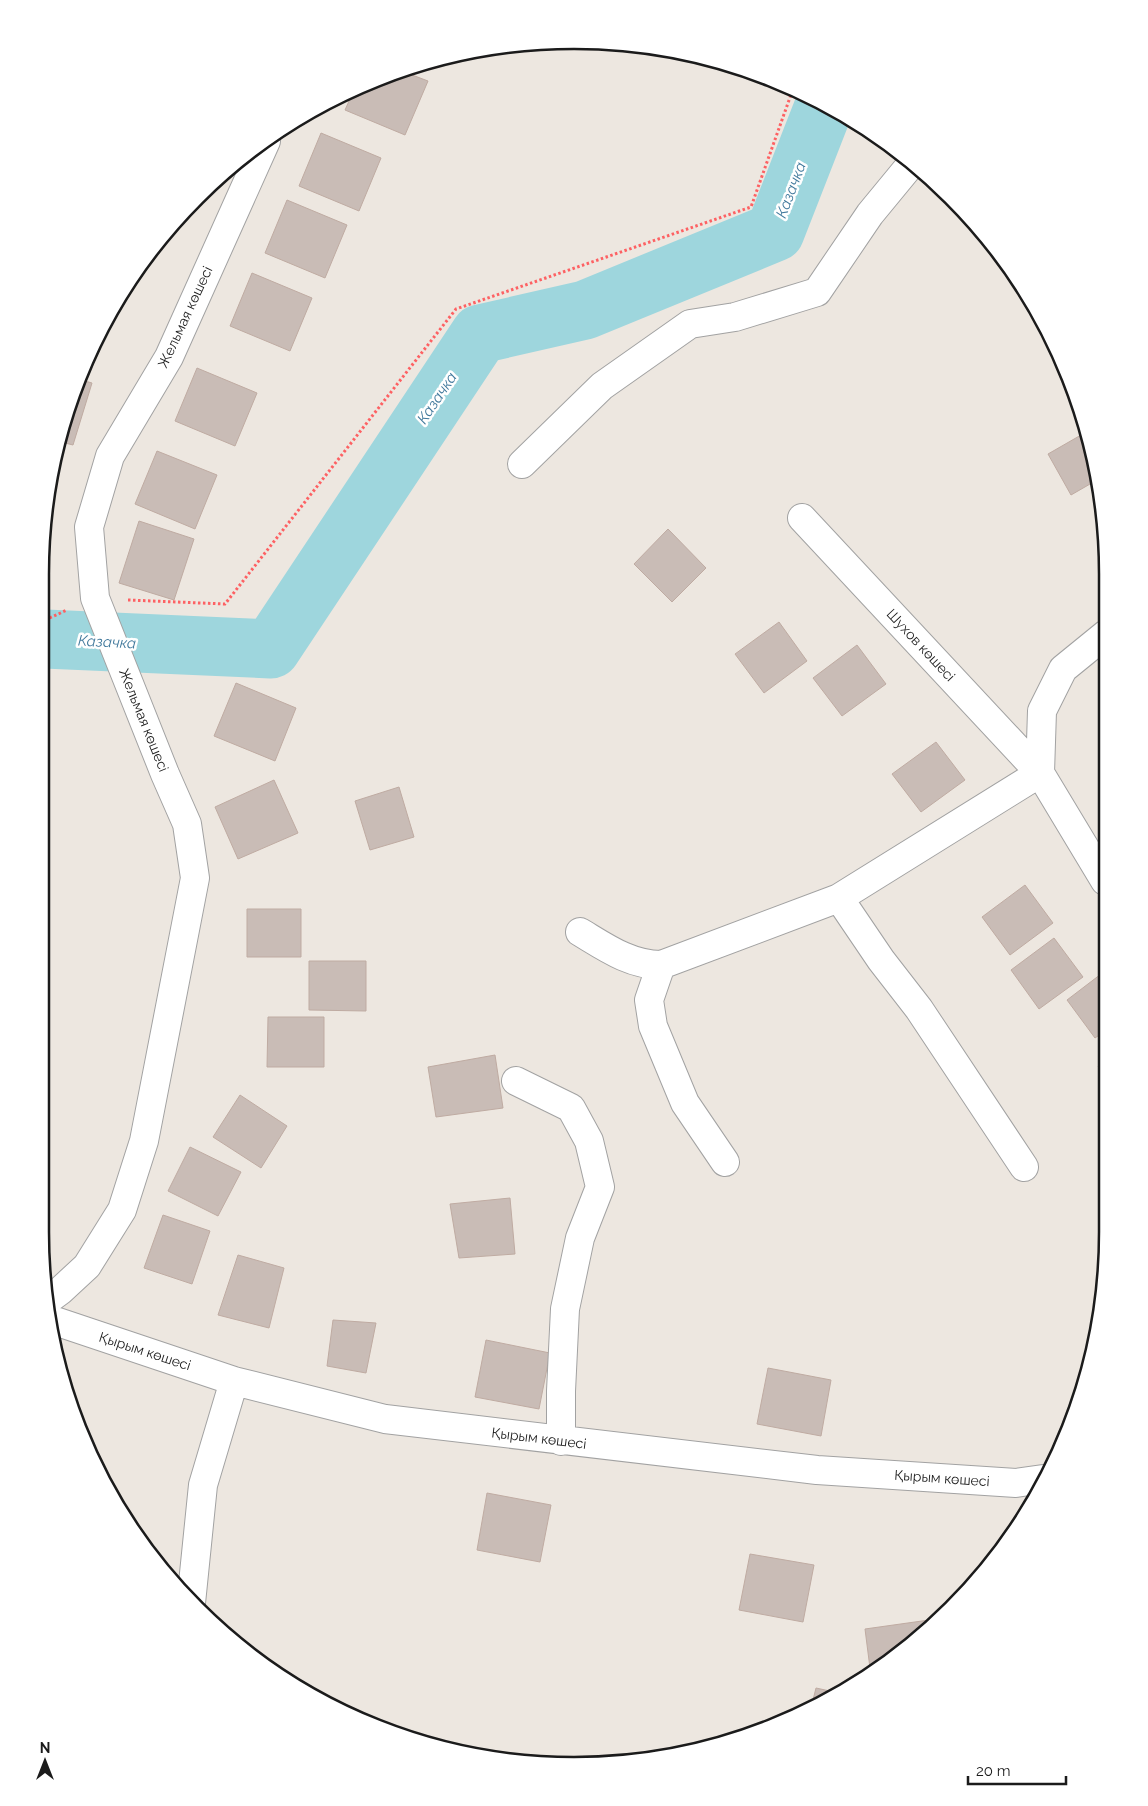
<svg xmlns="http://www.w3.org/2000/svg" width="1148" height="1806" font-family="Raleway,sans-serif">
	<rect width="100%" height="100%" fill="#ede7e0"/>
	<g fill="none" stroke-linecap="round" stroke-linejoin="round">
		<path stroke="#9ed6dd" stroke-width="59" d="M45 639 271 649 480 334 585 310 775 232 825 104"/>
	</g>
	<path fill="#c9bcb6" stroke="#bfaba2" d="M399 70 428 81 405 135 345 110 354 90Z
		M321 133 381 158 359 211 299 186Z
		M287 200 347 225 325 278 265 253Z
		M252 273 312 298 290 351 230 326Z
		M197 368 257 393 235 446 175 421Z
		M78 379 92 383 73 445 61 442Z
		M1088 431 1097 480 1071 495 1048 454Z
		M157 451 217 475 195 529 135 504Z
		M139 521 194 539 174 600 119 583Z
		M668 529 706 568 672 602 634 564Z
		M779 622 807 661 764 693 735 654Z
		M857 645 886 684 842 716 813 678Z
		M236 683 296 708 275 761 214 736Z
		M936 742 965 780 921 812 892 774Z
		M274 780 298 833 238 859 215 807Z
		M399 787 414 837 370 850 355 801Z
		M1025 885 1053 923 1010 955 982 917Z
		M247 909H301V957H247Z
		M1054 938 1083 977 1039 1009 1011 970Z
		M309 961H366V1011L309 1010Z
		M1105 971V1031L1095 1038 1067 1000Z
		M268 1017H324V1067H267Z
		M495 1055 503 1108 436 1117 428 1067Z
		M1105 1061 1104 1075 1098 1066Z
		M240 1095 287 1126 261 1168 213 1137Z
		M190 1147 241 1172 218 1216 168 1191Z
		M510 1198 515 1254 459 1258 450 1204Z
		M163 1215 210 1231 192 1284 144 1268Z
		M238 1255 284 1268 269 1328 218 1315Z
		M333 1320 376 1323 366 1373 327 1366Z
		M486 1340 550 1353 539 1409 475 1397Z
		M768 1368 831 1380 821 1436 757 1424Z
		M487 1493 551 1505 540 1562 477 1550Z
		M750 1554 814 1565 803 1622 739 1610Z
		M929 1620 931 1629 926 1633 871 1676 865 1629Z
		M816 1688 839 1693 811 1708Z"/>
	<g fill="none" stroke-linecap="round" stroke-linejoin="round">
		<defs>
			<path id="minor" d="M522 464 602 386 690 324 735 317 817 292 870 214 912 163
				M1105 881 1040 773 1042 711 1063 669 1106 634
				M839 898 881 960 919 1009 1024 1167
				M580 932C605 947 630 965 661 965L839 898 1040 773 802 518
				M661 965 649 1000 653 1026 685 1103 725 1162
				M516 1081 571 1108 589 1141 600 1187 580 1238 565 1309 561 1391V1441
				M45 1302 60 1291 87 1266 122 1210 144 1141 195 878 187 824 165 774 95 598 89 527 110 456 169 357 266 141
				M49 1319 234 1381 385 1419 817 1470 1016 1483 1043 1479
				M191 1603 203 1485 234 1381"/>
		</defs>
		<use href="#minor" stroke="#a2a2a2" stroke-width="30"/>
		<path stroke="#fd6163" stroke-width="3" stroke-dasharray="2.5 2.5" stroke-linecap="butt" d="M128 600 225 604 456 309 751 207 793 89
			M45 620 67 610"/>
		<use href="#minor" stroke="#fff" stroke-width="28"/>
	</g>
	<g text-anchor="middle" stroke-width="5" stroke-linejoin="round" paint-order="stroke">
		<g font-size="14" fill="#1b1b1b" stroke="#fff">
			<text transform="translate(185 317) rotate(-65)" y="5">Жельмая көшесі</text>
			<text transform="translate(921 645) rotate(47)" y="5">Шухов көшесі</text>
			<text transform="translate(144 720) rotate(68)" y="5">Жельмая көшесі</text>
			<text transform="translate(145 1351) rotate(18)" y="5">Қырым көшесі</text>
			<text transform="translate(539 1438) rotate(7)" y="5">Қырым көшесі</text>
			<text transform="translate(942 1478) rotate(4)" y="5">Қырым көшесі</text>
		</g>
		<g font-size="15" font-style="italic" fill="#41799c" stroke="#fff">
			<text transform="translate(791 190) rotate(-69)" y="5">Казачка</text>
			<text transform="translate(437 398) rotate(-56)" y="5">Казачка</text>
			<text transform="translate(107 642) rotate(3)" y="5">Казачка</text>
		</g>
	</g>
	<path d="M0 0H1148V1806H0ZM574 49H574A525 525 0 0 1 1099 574V1232A525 525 0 0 1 574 1757H574A525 525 0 0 1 49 1232V574A525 525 0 0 1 574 49Z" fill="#fff" fill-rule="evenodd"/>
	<path fill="none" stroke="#1b1b1b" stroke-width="2.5" d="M574 49H574A525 525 0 0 1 1099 574V1232A525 525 0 0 1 574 1757H574A525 525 0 0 1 49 1232V574A525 525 0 0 1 574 49Z"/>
	<g transform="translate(45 1761)" stroke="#ffffff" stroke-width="4" paint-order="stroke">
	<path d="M0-4L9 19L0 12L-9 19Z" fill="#1b1b1b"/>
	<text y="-8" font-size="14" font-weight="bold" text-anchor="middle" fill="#1b1b1b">N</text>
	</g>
	<path d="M968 1776v8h98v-8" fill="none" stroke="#1b1b1b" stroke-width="2.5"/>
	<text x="976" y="1776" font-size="15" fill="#1b1b1b" stroke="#ffffff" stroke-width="4" paint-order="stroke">20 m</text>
</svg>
